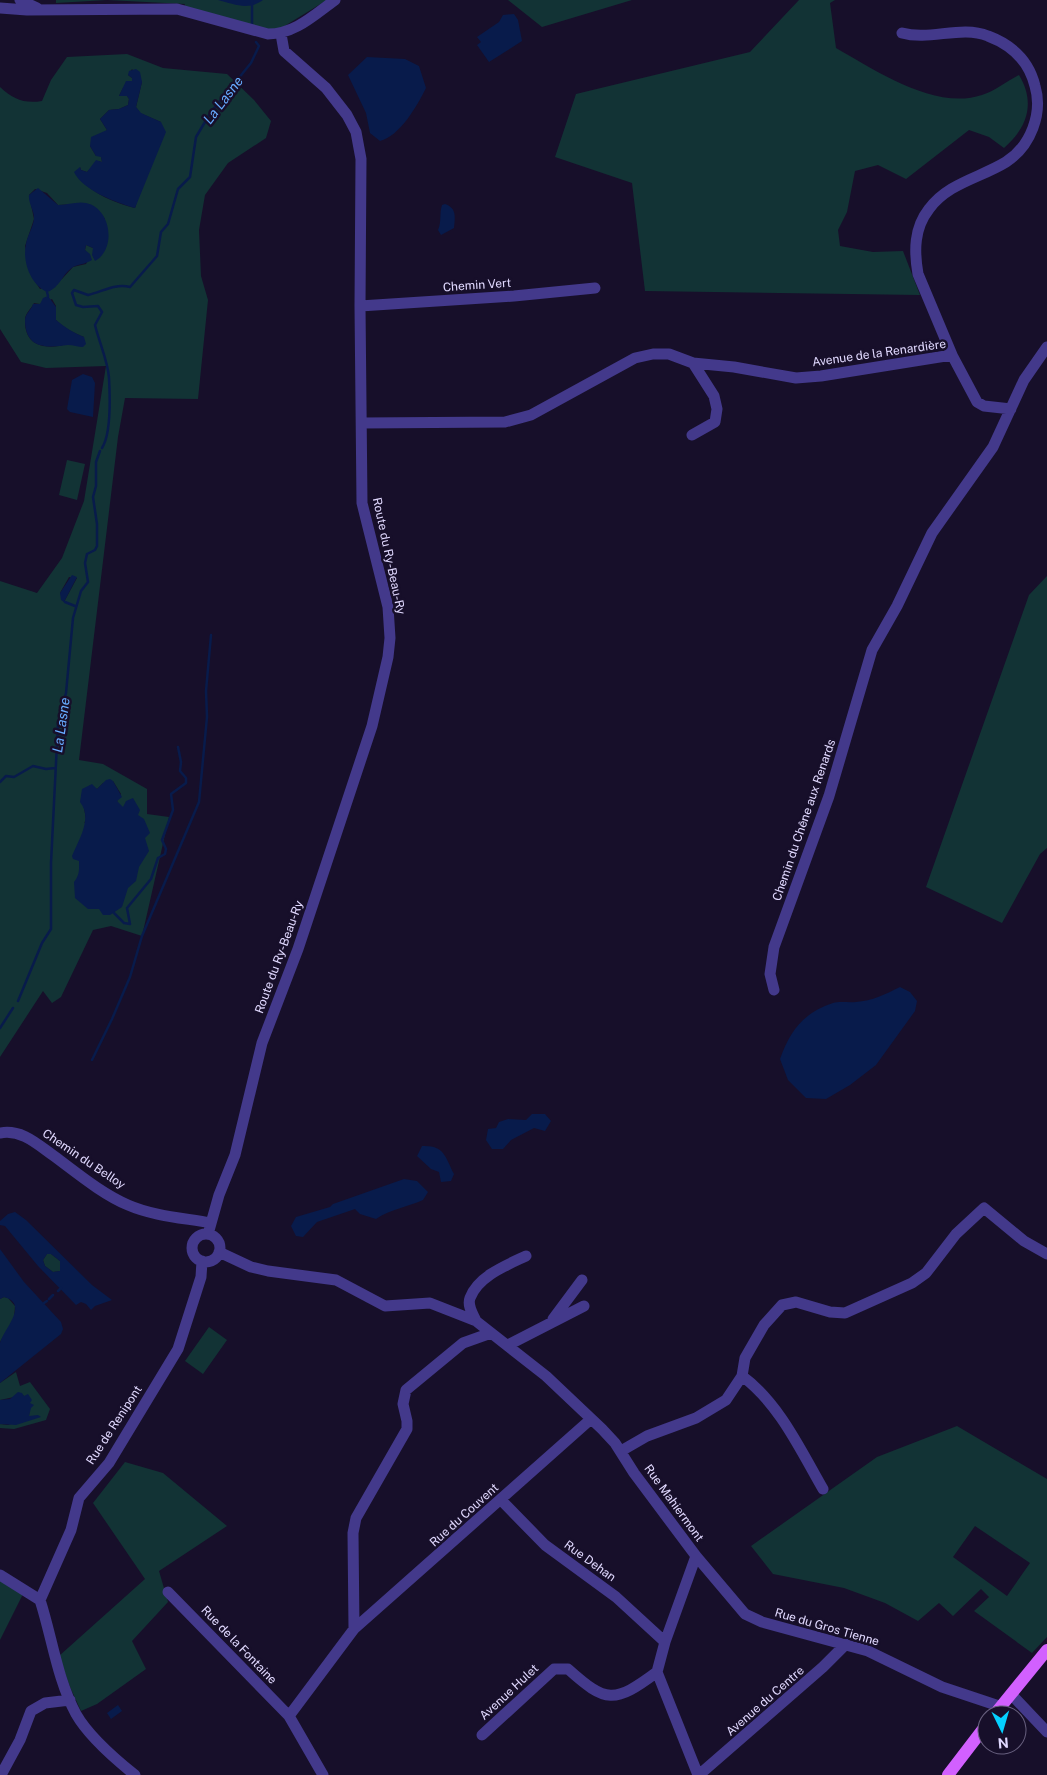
<svg xmlns="http://www.w3.org/2000/svg" width="1047" height="1775" font-family="'Public Sans',sans-serif">
	<rect width="100%" height="100%" fill="#170f2a"/>
	<path fill="#123335" fill-rule="evenodd" d="M56 0H327L278 30 257 28 184 7 185 4 107 0 56 3Z
		M508 0H632L542 27Z
		M799 0H835L830 3 836 48C875 70 935 111 982 95 995 91 1007 81 1019 75 1036 103 1027 128 1004 148L989 137 969 130 906 179 878 165 855 171 847 212 838 230 840 246 873 252 903 251 920 295 645 291 632 183 555 157 576 94 750 52Z
		M127 54 163 68 227 74 254 100 271 121 266 138 228 163 205 195 199 230 201 276 208 300 198 399 125 398 118 437 79 760 103 764 147 789V814L169 817 142 936 111 926 93 930 61 997 52 1003 43 991 0 1057V581L37 593 62 558 84 501 106 366 46 368 21 362 0 329V87C13 99 24 104 42 101L51 80 67 57ZM132 69 142 82 136 107 140 113 161 122 135 208C115 203 93 194 79 178L80 167 81 170 87 172 98 161 102 162 101 156H96L90 146 107 130 100 119 109 110 119 109 128 105 129 99 127 96H119L123 88 132 81V78L128 75ZM35 189 47 193 58 205C78 204 92 201 105 219L93 258V248L86 245 85 250 90 257 86 264 73 267 62 279 40 289 32 277 25 246 34 219 29 195ZM52 299 56 306V320C64 328 74 333 84 337 63 349 24 356 25 320 25 313 31 309 34 303L40 304ZM69 577 77 578 64 602 60 593ZM113 781 121 794 117 801 119 804 84 823 86 820 82 795 90 785 97 789 103 783Z
		M67 460 85 464 77 500 59 495Z
		M1047 576V848L1040 854 1002 923 926 887 1029 595Z
		M47 1254H51L60 1261V1271L53 1272 45 1266 43 1260Z
		M4 1297 8 1298 15 1306 14 1319 0 1342V1299Z
		M209 1327 227 1340 203 1374 185 1361Z
		M16 1372 20 1386 30 1382 50 1409 46 1420 14 1429 0 1428V1424L8 1425 32 1417 29 1416 30 1404 23 1395 0 1400V1383Z
		M957 1426 1047 1479V1637L1032 1653 974 1611 989 1597 981 1589 953 1616 939 1603 918 1621 885 1603 844 1588 773 1574 751 1546 877 1457ZM975 1526 1030 1563 1007 1596 953 1557Z
		M125 1462 163 1473 227 1526 159 1571 168 1602 132 1641 146 1669 97 1704 81 1711 70 1687 59 1656 145 1579 93 1503Z
		M0 1580 23 1594 0 1640Z"/>
	<path fill="#081b4b" fill-rule="evenodd" d="M218 0H263C248 11 234 4 218 0Z
		M514 14 518 20 522 41 489 62 477 45 481 42 477 37 499 22 503 15Z
		M367 57 405 59 419 66 426 88C417 106 400 136 380 141L370 133 366 113 348 75Z
		M136 69 140 72 142 82 136 107 141 113 161 122 166 132 135 208C117 203 82 190 74 172L80 167 81 170 87 172 96 160 102 162 101 157 96 156 90 146 91 137 107 130 100 119 109 110 119 109 128 105 129 99 127 96H119L126 81H132V78L128 75 129 71Z
		M38 188 58 205C67 205 78 201 86 203 111 208 117 249 95 261L92 255 93 248 86 245 85 250 90 254 92 260C86 264 79 264 73 267 62 274 60 288 47 292 31 285 22 262 26 244 27 236 34 226 34 218 34 210 28 203 29 195Z
		M445 204C457 208 455 217 454 228L441 235 438 230C442 221 439 214 442 205Z
		M48 296 56 307V320C64 327 74 333 84 337L86 344 83 347C78 347 73 345 68 345 46 348 26 349 25 321 25 313 31 311 33 304H40L43 298Z
		M83 374 92 377 95 383 93 417 70 412 67 409 72 380Z
		M72 575 77 577 64 602 61 600 60 593Z
		M110 779 113 781 122 797 117 801 123 807 126 801 133 798 140 810 138 815 144 819 150 833 145 838 149 851 139 867 136 881 128 888 122 907 110 915H103L99 909H88L75 898 74 882C80 874 79 870 79 861L73 859 72 856C79 839 93 818 80 802L82 789 92 784 97 789 106 780Z
		M900 987 910 992 917 1001 915 1011 876 1065 850 1085 826 1099 806 1098 788 1080 780 1059C790 1031 803 1013 833 1003 840 1001 849 1003 856 1002 872 1001 886 994 900 987Z
		M532 1114H545L551 1121 545 1131 534 1128 511 1140 503 1149H492L486 1140 488 1129 496 1128 499 1122 508 1119 526 1120Z
		M422 1146C444 1145 445 1156 454 1174L451 1181 441 1182 439 1172 431 1169 417 1156Z
		M404 1179 417 1181 428 1192 423 1200C407 1207 391 1209 376 1219L360 1214 355 1209 317 1222 303 1237 296 1236 291 1226 296 1217 330 1207 333 1204Z
		M15 1212 26 1220 92 1285 112 1300 95 1306 91 1310 86 1304 81 1302 76 1305 38 1266 5 1226 0 1225V1221L8 1214ZM47 1254H51L60 1261V1271L53 1272 45 1266 43 1260Z
		M0 1249 24 1282 61 1322 63 1329 61 1334 0 1383C0 1371 0 1354 0 1343 3 1330 30 1304 4 1297L0 1299Z
		M18 1392 22 1393 24 1396 28 1394 32 1400 30 1403 34 1405 31 1408 29 1416 38 1415 41 1417 16 1425 0 1424V1400L10 1399Z
		M118 1705 122 1711 111 1719 107 1713Z"/>
	<g fill="none" stroke-linecap="round" stroke-linejoin="round">
		<path stroke="#081b4b" stroke-width="2.5" d="M252 0V26
			M47 292 48 296
			M102 448C111 434 110 396 109 378 108 361 99 342 95 325L102 312 98 306 83 307 76 305 72 293 74 290 88 295C102 292 115 283 130 287L157 256 161 232 168 224 178 189 190 177 196 137 211 112 251 63 259 46 256 42
			M65 602 75 606
			M0 782 6 776 14 777 33 766 46 769 55 768
			M114 913 124 923 130 924 127 908 151 879 158 858 165 854 166 849 162 840 173 810 171 794 186 783V778L180 771 181 762 178 747
			M18 1001 42 943 51 929V863L58 723 66 693 73 618 81 591 88 582 85 563 87 554 95 550 97 546V524L93 497 96 486V462L100 451
			M0 1028 13 1008
			M92 1060 112 1019 130 977 142 936 199 802 207 717 206 691 211 635
			M58 1291 61 1288
			M49 1299 53 1295
			M44 1303 47 1301"/>
		<path stroke="#43398b" stroke-width="11" d="M20 0 37 8
			M0 8 27 10 177 9 268 34C295 34 314 15 335 0
			M902 33C930 41 961 25 988 36 1012 45 1029 61 1035 86 1043 113 1031 146 1006 162 980 178 948 183 929 209 914 228 914 251 918 274L952 355
			M360 306 514 296 595 288
			M693 363 734 367 796 378 821 376 952 355 977 402 984 406 1011 409
			M362 423 505 422 531 415 635 358 653 354H669L693 363 714 396 717 409 715 422 692 435
			M774 990 770 974 774 947 829 796 872 650 897 606 932 533 993 447 1024 380 1047 347
			M0 1133C22 1129 37 1144 54 1156 77 1173 102 1194 128 1205 153 1216 184 1218 211 1223
			M208 1234 219 1195 235 1155 262 1043 298 949 372 726 388 657 390 638 388 607 362 503 360 306 361 159 356 132 347 115 326 88 284 51 281 34
			M192 1248a14 14 0 1 1 28 0a14 14 0 1 1-28 0Z
			M219 1252 251 1267 268 1271 336 1280 385 1306 430 1303 476 1321 546 1376 602 1429 615 1443 634 1473 696 1556 745 1614 762 1622 868 1651 942 1687 999 1706
			M553 1319 582 1280
			M476 1321C473 1314 467 1306 470 1298 478 1276 507 1265 526 1256
			M508 1345 584 1306
			M742 1376C779 1403 801 1451 823 1489
			M621 1451 647 1436 696 1418 726 1400 742 1376 745 1358 764 1325 782 1305 796 1302 830 1312 845 1313 912 1283 926 1273 956 1234 984 1208 1024 1241 1047 1254
			M501 1500 545 1545 616 1597 665 1642
			M696 1556 665 1642 657 1672 698 1775
			M0 1575 40 1600C52 1637 57 1679 76 1714 89 1737 115 1759 135 1775
			M168 1592 289 1716 323 1775
			M40 1600 71 1530 79 1498 109 1463 178 1349 201 1277 202 1261
			M354 1629 591 1419
			M1011 1694 1047 1732
			M289 1716 354 1629 353 1533 356 1518 407 1429V1421L403 1404 406 1390 463 1343 491 1333
			M482 1735 554 1669H568C606 1703 614 1704 657 1672
			M1 1775 20 1740 31 1711 45 1703 70 1700
			M699 1775 823 1667 846 1644"/>
		<path stroke="#d260ff" stroke-width="12" d="M994 1715 1047 1650
			M948 1775 987 1724"/>
	</g>
	<g text-anchor="middle" stroke-width="5" stroke-linejoin="round" paint-order="stroke">
		<g font-size="12" fill="#e1d9ff" stroke="#170f2a">
			<text transform="translate(477 285) rotate(-4)" y="4">Chemin Vert</text>
			<text transform="translate(879 353) rotate(-8)" y="4">Avenue de la Renardière</text>
			<text transform="translate(389 556) rotate(78)" y="4">Route du Ry-Beau-Ry</text>
			<text transform="translate(804 820) rotate(-71)" y="4">Chemin du Chêne aux Renards</text>
			<text transform="translate(279 957) rotate(-70)" y="4">Route du Ry-Beau-Ry</text>
			<text transform="translate(84 1159) rotate(34)" y="4">Chemin du Belloy</text>
			<text transform="translate(114 1425) rotate(-57)" y="4">Rue de Renipont</text>
			<text transform="translate(674 1503) rotate(54)" y="4">Rue Mahiermont</text>
			<text transform="translate(464 1515) rotate(-42)" y="4">Rue du Couvent</text>
			<text transform="translate(590 1561) rotate(36)" y="4">Rue Dehan</text>
			<text transform="translate(827 1627) rotate(16)" y="4">Rue du Gros Tienne</text>
			<text transform="translate(239 1645) rotate(46)" y="4">Rue de la Fontaine</text>
			<text transform="translate(509 1692) rotate(-43)" y="4">Avenue Hulet</text>
			<text transform="translate(765 1701) rotate(-41)" y="4">Avenue du Centre</text>
		</g>
		<g font-size="14" font-style="italic" fill="#67abff" stroke="#170f2a">
			<text transform="translate(223 100) rotate(-53)" y="5">La Lasne</text>
			<text transform="translate(61 725) rotate(-82)" y="5">La Lasne</text>
		</g>
	</g>
	<g transform="translate(1002 1730) rotate(175)"><circle r="24" fill="#170f2a" stroke="#68607f"/>
	<path d="M0-4L9 19L0 12L-9 19Z" fill="#05d0ff"/>
	<text y="-8" font-size="14" font-weight="bold" text-anchor="middle" fill="#e1d9ff">N</text>
	</g>
</svg>
